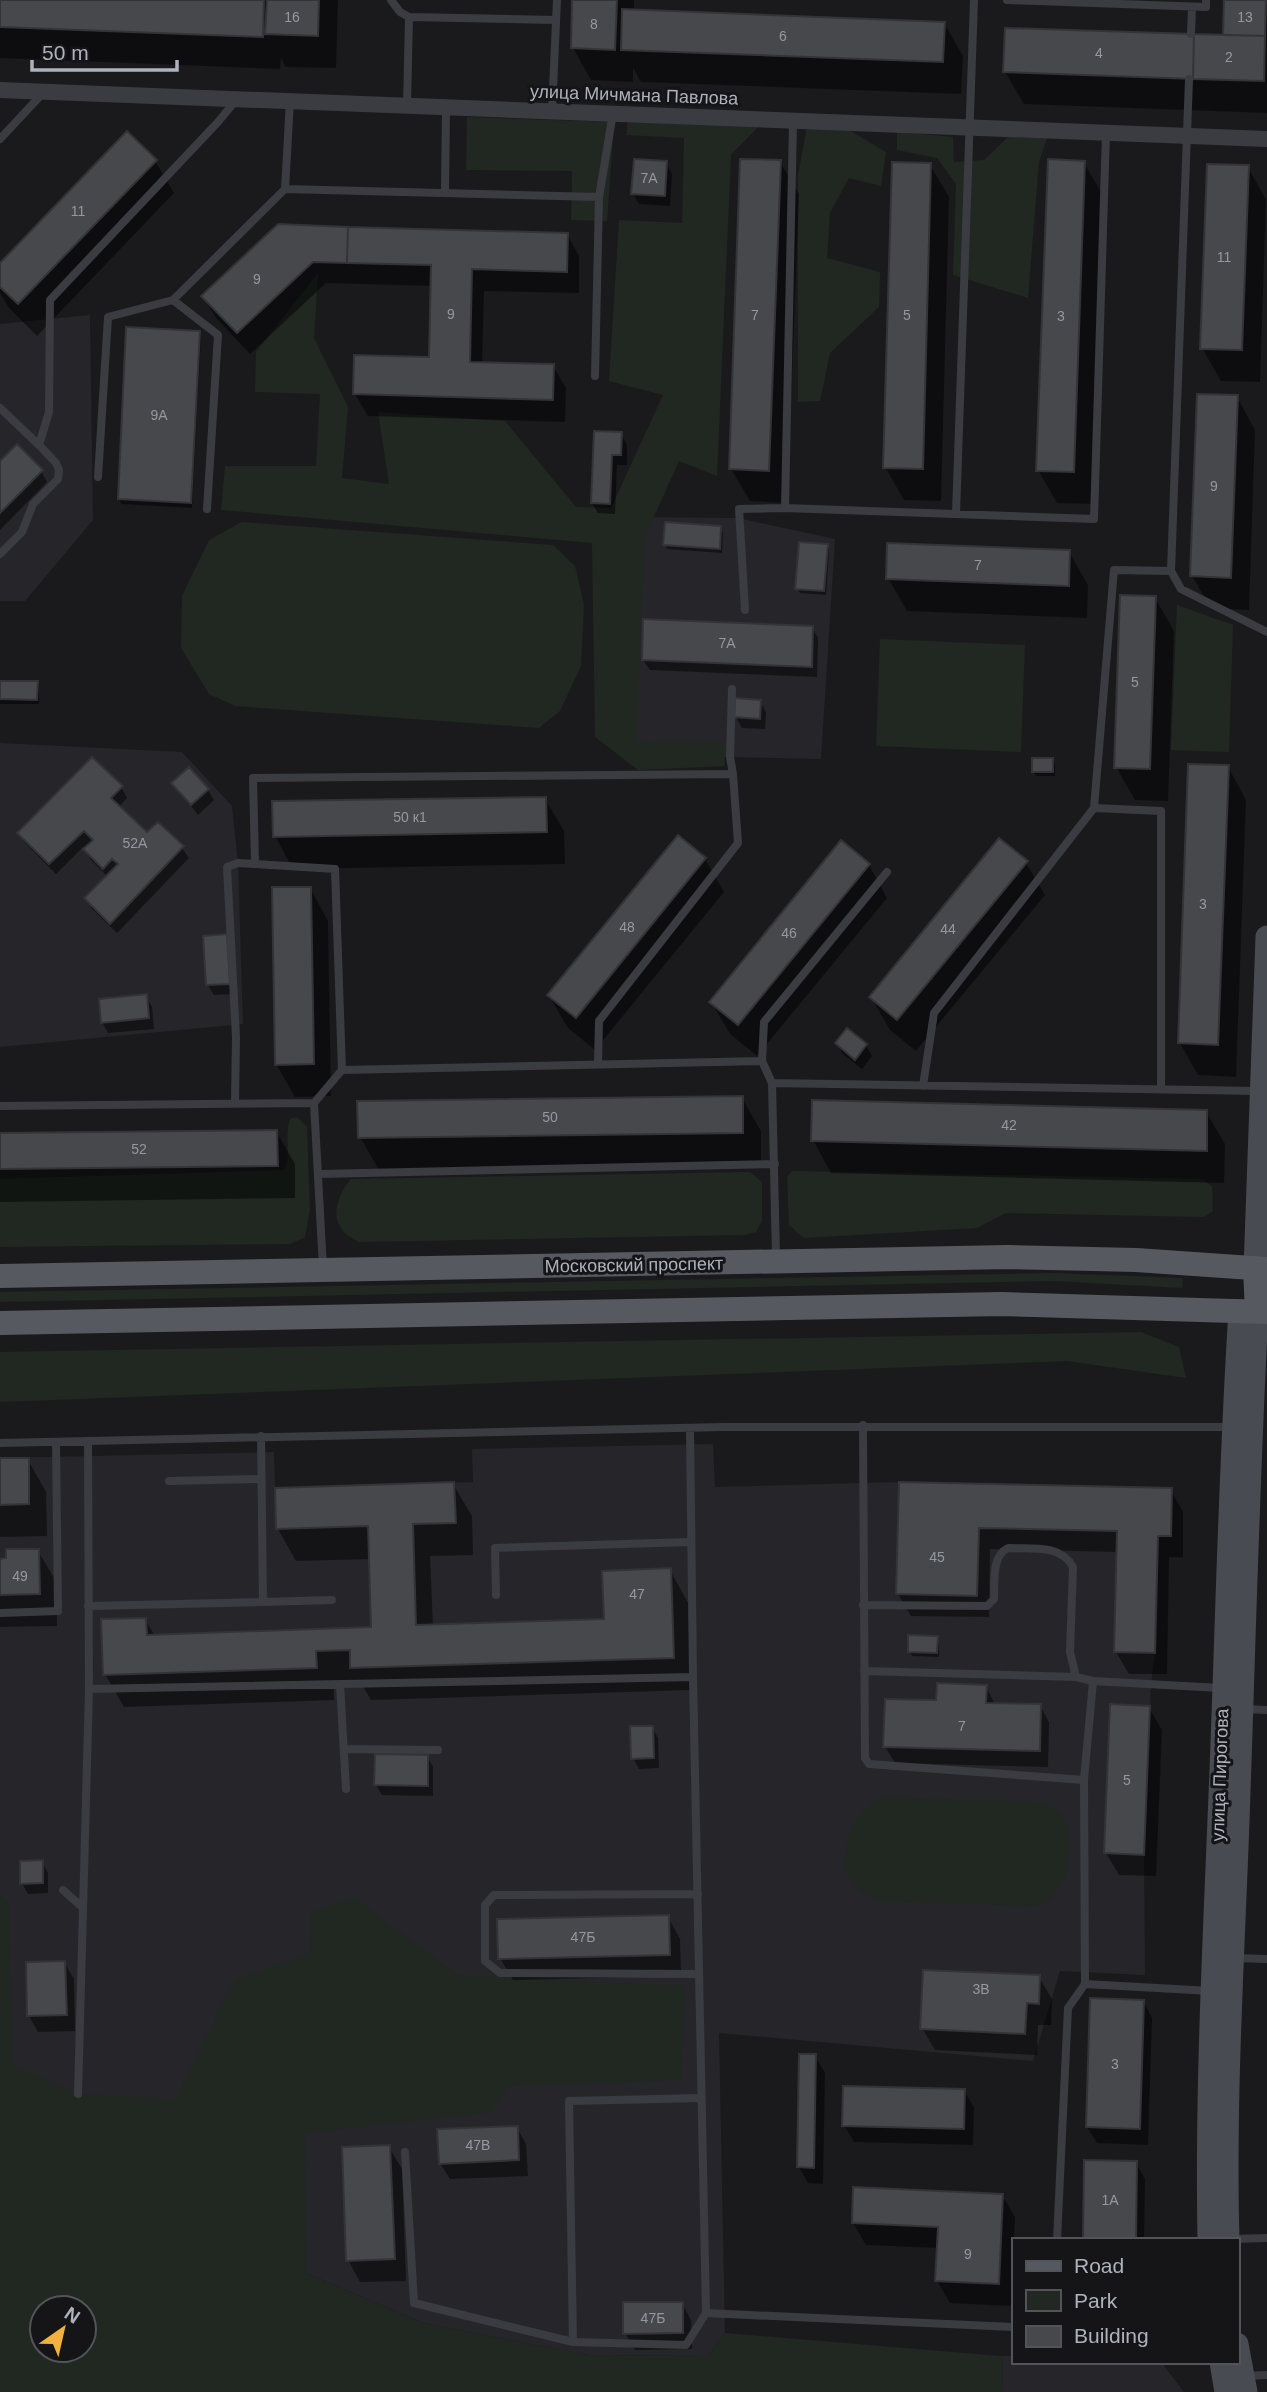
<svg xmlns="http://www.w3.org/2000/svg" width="1267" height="2392" font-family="Helvetica,sans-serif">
	<rect width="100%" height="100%" fill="#1a1a1d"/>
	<path fill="#26262a" d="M90 315 93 520 25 601H0V324Z
		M623 517 738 518 835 539 821 759 619 755Z
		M0 743 182 752 232 806 238 863 243 1024 0 1047Z
		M713 1444 715 1487 899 1482 1172 1488 1158 1536 1155 1653 1151 1684 1144 1855 1145 1975 1060 1971 1033 2061 719 2033 725 2333 708 2356 589 2355 423 2323 306 2273 12 2127 0 2064V1458L274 1452 275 1488 473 1482 472 1449Z
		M1003 2356H1013V2362H1161L1184 2392H1002Z"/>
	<path fill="#202821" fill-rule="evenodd" d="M467 117 614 122 607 221 571 220 572 171 466 170Z
		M628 122 761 124 731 155 717 476 679 461 644 539 636 742 723 741 725 766 638 770 595 737 592 543 221 510 225 466H316L320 394 255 392 256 352 318 273 314 338 348 407 342 478 389 484 378 412 505 421 576 507 611 508 663 395 609 381 619 220 682 223 684 138 626 135Z
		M807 127 847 129 886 152 881 186 849 178 830 213 827 258 880 272 879 307 830 353 820 401 798 402V175Z
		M897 132 953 137 954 162 984 160 1008 137 1047 138 1039 162 1028 298 953 275 956 184 937 158 897 150Z
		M242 522 553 545 575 566 584 605 581 666 560 711 539 728 235 706 209 694 181 648 182 596 209 540Z
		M1177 605 1233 625 1229 752 1171 750Z
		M880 639 1025 645 1021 752 876 746Z
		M297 1117 307 1127 310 1210 305 1237 290 1244 0 1247V1179L284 1170C292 1159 284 1135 290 1119Z
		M792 1171 1202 1179 1212 1186 1213 1211 1204 1217 1006 1213 977 1228 804 1238 789 1225 787 1177Z
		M750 1172 762 1182V1221L756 1232 745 1235 358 1242C354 1239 347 1236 344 1232 329 1216 339 1193 351 1179Z
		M1054 1273 1183 1278 1182 1288 1054 1281 0 1302V1292Z
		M1141 1332 1179 1347 1186 1378 1067 1361 0 1402V1352Z
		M883 1797 1042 1802 1060 1811 1070 1834 1066 1876 1051 1900 1035 1906 880 1901 857 1889 844 1869C849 1830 849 1820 883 1797Z
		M0 1895 9 1905 12 2064 78 2094 175 2099 234 1980 310 1953 311 1912 355 1898 458 1975 685 1986 681 2080 509 2086 491 2112 305 2133 306 2273 423 2323 589 2355 708 2356 725 2333 1000 2356H1003L1002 2392H0ZM42 2308H84V2350H42Z"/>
	<path fill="#0007" d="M0 0H265L268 6V0H338L336 68 286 67 281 58 280 69 0 58Z
		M574 0H634V11L944 23 963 56 961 94 641 82 633 68V82L591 80 573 48Z
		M1226 0H1267V113L1024 104 1005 72 1225 37Z
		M155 161 174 193 37 336 9 308 0 293V265Z
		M780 162 799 194 787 503 750 501 731 469Z
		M666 163 672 174 670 206 639 204 633 193Z
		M1084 163 1103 195 1092 504 1057 503 1038 470Z
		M930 165 949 197 941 501 904 500 885 467Z
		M1248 167 1266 200 1260 382 1221 381 1202 348Z
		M278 226 567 234 579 256V293L484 291 482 364 553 366 566 388 565 422 368 416 355 394 430 359 432 286 326 283 250 354 216 318 203 296Z
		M199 332 201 337 192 508 122 504 119 499Z
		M1237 397 1255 430 1249 610 1211 608 1192 576Z
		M595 433 621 434 627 445V465H617L615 514 598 513 592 503Z
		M0 464 41 471 47 482 0 530Z
		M720 528 723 533 722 553 667 549 665 544Z
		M827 545 829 550 826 595 800 593 797 588Z
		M1069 552 1088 585 1087 618 907 611 888 578Z
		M1155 598 1174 631 1168 801 1135 800 1116 767Z
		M812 627 818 638 817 677 650 670 643 660Z
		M0 683H37L39 687V704H0Z
		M760 701 766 712 765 729 742 728 736 717Z
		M1052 760 1055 765V776H1036L1033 771Z
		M1228 767 1246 800 1236 1077 1198 1075 1180 1043Z
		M173 783 208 790 214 800 198 815Z
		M121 787 127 798 118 808 147 835 182 848 189 858 117 933 92 909 86 899 108 877 91 860 83 847 56 874 26 844 19 833Z
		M545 799 564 831 565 864 293 869 275 836Z
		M678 838 705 859 724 892 595 1050 568 1028 549 996Z
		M1026 863 1045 895 916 1051 890 1030 871 997Z
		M869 865 887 898 757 1056 730 1034 711 1002Z
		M310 888 328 921 331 1096 295 1097 276 1064Z
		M205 937 235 994 214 995 207 984Z
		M146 996 152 1007 154 1029 108 1033 102 1022Z
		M847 1031 866 1045 872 1056 862 1069 843 1054 837 1044Z
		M742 1098 761 1131V1165L379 1170 360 1137Z
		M1206 1112 1225 1144 1224 1183 831 1173 813 1140Z
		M276 1131 295 1164V1198L0 1202V1135Z
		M0 1460H28L46 1492 47 1536 0 1537Z
		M453 1484 472 1516 473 1555 430 1556 433 1626 605 1620 670 1570 688 1603 691 1690 371 1700 361 1683H334V1700L124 1707 105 1674 145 1619 155 1636 373 1629 371 1559 296 1561 278 1529Z
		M900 1484 1171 1490 1183 1512V1557H1169L1167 1674H1129L1116 1652 1118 1552 990 1549 989 1617 911 1616 898 1594Z
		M38 1551 57 1583V1626L0 1627V1560Z
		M937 1638 939 1643V1657L912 1656 910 1652Z
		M986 1686 995 1705 1040 1706 1049 1722 1048 1767 895 1763 885 1747 938 1702Z
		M1149 1708 1162 1730 1156 1876 1119 1875 1106 1853Z
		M652 1727 658 1738 659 1768 639 1769 633 1758Z
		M427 1756 433 1767V1796L382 1795 376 1785Z
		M42 1862 48 1873V1893L28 1894 22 1883Z
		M668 1917 680 1939 681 1976 513 1980 500 1958Z
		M64 1962 74 1979 75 2031 38 2032 29 2016Z
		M1039 1977 1052 1999 1051 2025H1038L1037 2055 935 2050 922 2028Z
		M1143 2001 1152 2018 1148 2145 1097 2143 1087 2127Z
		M815 2056 825 2073 823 2184 808 2183 799 2167Z
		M964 2091 974 2107 973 2145 854 2142 844 2125Z
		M517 2128 526 2144 528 2176 450 2179 440 2163Z
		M389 2147 402 2169 406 2281 360 2282 348 2260Z
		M1136 2163 1145 2179 1144 2240H1085Z
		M1002 2195 1015 2217 1011 2306 950 2303 937 2281 938 2248 866 2245 853 2223Z
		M682 2303 691 2320 692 2349 635 2350 625 2333Z"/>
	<path fill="#47484c" stroke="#343438" stroke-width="2" d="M0 0H264L263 37 0 27Z
		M267 0H319L318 36 265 34Z
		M572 0H617L615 50 571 48Z
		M1224 0H1266L1265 36 1223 35Z
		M622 9 945 22 943 62 621 50Z
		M1005 28 1194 34 1193 79 1003 72Z
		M1194 34 1265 36 1264 81 1193 79Z
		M127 131 157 160 18 304 0 287V263Z
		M634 159 667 161 665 196 631 194Z
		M740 159 781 160 769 471 729 469Z
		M1048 159 1085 161 1074 472 1036 471Z
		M892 162 931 163 923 469 883 468Z
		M1207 164 1249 165 1242 350 1200 349Z
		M278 224 348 227 347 263 313 262 237 333 201 296Z
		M348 227 568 233 567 272 472 269 470 362 554 364 553 400 353 394 354 355 429 357 431 265 347 263Z
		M126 327 200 331 191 503 118 499Z
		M1197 394 1238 395 1231 578 1190 576Z
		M594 431 622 432 621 455H612L610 504 591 503Z
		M17 444 43 470 0 513V461Z
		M665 522 721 526 720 549 663 545Z
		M799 542 828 544 824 591 795 589Z
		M887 543 1070 550 1069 586 886 579Z
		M1120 595 1156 596 1150 769 1114 768Z
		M643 619 813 626 812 667 642 660Z
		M0 681H38L37 700 0 699Z
		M735 698 761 700 760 719 734 717Z
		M92 757 123 786 111 798 147 832 158 822 184 846 110 924 84 898 118 864 112 859 103 869 83 849 93 840 84 831 49 864 17 833Z
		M1032 758H1053V772H1032Z
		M1188 764 1229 765 1218 1045 1178 1043Z
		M189 767 209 789 191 805 171 783Z
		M546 797 547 832 273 837 272 801Z
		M678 835 706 858 576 1018 547 995Z
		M999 838 1028 861 897 1020 869 997Z
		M841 840 870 864 738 1025 709 1002Z
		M272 887H311L314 1064 275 1065Z
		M227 934 230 984 206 985 203 936Z
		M147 994 149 1018 101 1023 99 999Z
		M847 1028 867 1044 855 1060 835 1043Z
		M743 1096V1133L358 1138 357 1101Z
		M812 1100 1207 1110V1151L811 1141Z
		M277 1130 278 1166 0 1169V1133Z
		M0 1458H29V1504L0 1505Z
		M454 1482 456 1523 413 1524 416 1625 604 1619 602 1571 671 1568 674 1658 350 1668V1650L316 1651 317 1668 103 1675 101 1619 146 1618 147 1635 371 1627 368 1526 276 1529 275 1488Z
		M899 1482 1172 1488 1171 1536H1158L1155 1653 1114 1652 1117 1531 979 1528 977 1596 896 1594Z
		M6 1549H39L40 1594 0 1595V1559L6 1558Z
		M908 1635 938 1636 937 1653 908 1652Z
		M937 1683 987 1685 986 1703 1041 1704 1040 1751 883 1747 885 1699 936 1700Z
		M1110 1704 1150 1706 1144 1855 1104 1853Z
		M630 1726H653L654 1758 631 1759Z
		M375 1754 428 1755V1786L374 1785Z
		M43 1860V1883L20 1884V1861Z
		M669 1915 670 1955 498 1959 497 1919Z
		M65 1961 67 2015 27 2016 26 1962Z
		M923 1970 1040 1975 1039 2004 1027 2003 1025 2034 920 2029Z
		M1090 1998 1144 2000 1140 2129 1086 2127Z
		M799 2054H816L814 2168 797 2167Z
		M843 2086 965 2089 964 2129 842 2126Z
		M518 2126 519 2160 439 2164 437 2129Z
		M390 2145 395 2259 346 2261 342 2147Z
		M1084 2160 1137 2161 1136 2240H1083Z
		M853 2187 1003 2194 999 2284 935 2281 938 2227 852 2223Z
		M623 2302H683V2333L623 2334Z"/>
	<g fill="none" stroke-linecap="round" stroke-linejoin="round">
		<path stroke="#3b3c42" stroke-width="8" d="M391 0 400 12 409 17 407 106
			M1007 0 1206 7V0
			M409 17 556 20
			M1191 34 1192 7
			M552 111 557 0
			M0 139 43 93
			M285 189 290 101
			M445 192 446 108
			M173 300 285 189 599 197
			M595 376 599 197 613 113
			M0 408 39 445 56 463 59 470 58 479 33 504 22 532 0 554
			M39 445 49 412 50 300 218 122 237 99
			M98 477 108 317 173 300 218 335 207 509
			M785 508 793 122
			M956 514 974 0
			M1171 571 1181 589 1267 632
			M745 610 739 509 785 508 1094 519 1106 133
			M732 689 730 757 733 774
			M1094 808 1161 811V1090
			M762 1061 764 1022 887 872
			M342 1070 335 869 255 864 253 778 733 774 738 843 599 1021 598 1063
			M772 1083 1258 1091
			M923 1086 934 1013 1094 808 1114 570 1171 571 1189 79
			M235 1103 236 1037 227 867 238 863 255 864
			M0 1106 314 1103
			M319 1174 775 1164
			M323 1268 314 1103 342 1070 762 1061 772 1083 776 1257
			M863 1425 865 1758 869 1764 1084 1780
			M0 1443 723 1427H1232
			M169 1481 261 1479
			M496 1595 495 1548 690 1542
			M263 1602 332 1600
			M863 1605 987 1606 994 1599C995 1583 991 1556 1008 1548 1031 1549 1061 1544 1073 1567L1070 1652 1076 1677
			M88 1606 263 1602 261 1436
			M0 1613 58 1611 56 1442
			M864 1671 1076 1677 1093 1681 1084 1780 1085 1984 1068 2008 1057 2240
			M693 1677 706 2313 686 2345 573 2342 569 2101 701 2098
			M1093 1681 1220 1688
			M340 1684 346 1789
			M89 1689 693 1677 690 1428
			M1246 1709 1267 1710
			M344 1749 438 1750
			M63 1890 83 1908
			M698 1894 494 1895 485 1905V1961L500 1973 699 1974
			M1236 1958 1267 1959
			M1085 1984 1211 1991
			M78 2094 89 1689 88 1441
			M405 2152 414 2303 573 2342
			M1231 2239 1267 2238
			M706 2313 1013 2327
			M1245 2376 1267 2375"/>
		<path stroke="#3b3c42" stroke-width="16" d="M0 90 1267 139"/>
		<path stroke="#494b52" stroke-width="23" d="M1255 1269 1267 937
			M1209 2240C1206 2083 1215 1926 1221 1770 1227 1617 1230 1464 1240 1311
			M1228 2240C1224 2100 1233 1960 1238 1821 1244 1651 1248 1481 1257 1311
			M1237 2344 1246 2392
			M1221 2362 1226 2392"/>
		<path stroke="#575960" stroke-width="24" d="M1255 1269 1257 1311
			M0 1276 1008 1257 1136 1260 1267 1269
			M0 1323 1002 1304 1267 1312"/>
	</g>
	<g text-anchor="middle" stroke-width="6" stroke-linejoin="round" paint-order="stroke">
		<g font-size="14" fill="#9498a0">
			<text x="292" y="22">16</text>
			<text x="1245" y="22">13</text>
			<text x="594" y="29">8</text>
			<text x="783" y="41">6</text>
			<text x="1099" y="58">4</text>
			<text x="1229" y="62">2</text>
			<text x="649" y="183">7А</text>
			<text x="78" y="216">11</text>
			<text x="1224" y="262">11</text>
			<text x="257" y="284">9</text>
			<text x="451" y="319">9</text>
			<text x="755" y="320">7</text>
			<text x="907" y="320">5</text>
			<text x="1061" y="321">3</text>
			<text x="159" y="420">9А</text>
			<text x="1214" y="491">9</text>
			<text x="978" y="570">7</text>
			<text x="727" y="648">7А</text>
			<text x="1135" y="687">5</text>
			<text x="410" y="822">50 к1</text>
			<text x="135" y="848">52А</text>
			<text x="1203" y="909">3</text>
			<text x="627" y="932">48</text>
			<text x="948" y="934">44</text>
			<text x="789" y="938">46</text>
			<text x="550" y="1122">50</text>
			<text x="1009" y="1130">42</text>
			<text x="139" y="1154">52</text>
			<text x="937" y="1562">45</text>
			<text x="20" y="1581">49</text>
			<text x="637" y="1599">47</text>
			<text x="962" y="1731">7</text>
			<text x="1127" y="1785">5</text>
			<text x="583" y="1942">47Б</text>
			<text x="981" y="1994">3В</text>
			<text x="1115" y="2069">3</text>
			<text x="478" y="2150">47В</text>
			<text x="1110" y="2205">1А</text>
			<text x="968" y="2259">9</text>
			<text x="653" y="2323">47Б</text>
		</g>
		<g font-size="18" fill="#adb2bc" stroke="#151518">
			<text transform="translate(634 95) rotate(2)" y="6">улица Мичмана Павлова</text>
			<text transform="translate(634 1265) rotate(-1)" y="6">Московский проспект</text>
			<text transform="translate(1220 1775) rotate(-88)" y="6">улица Пирогова</text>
		</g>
	</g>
	<rect x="1012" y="2238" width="228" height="126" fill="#151518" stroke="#52545a" stroke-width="2"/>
	<rect x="1026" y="2261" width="35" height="10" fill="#575960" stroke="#52545a" stroke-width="2"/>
	<text x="1074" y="2273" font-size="21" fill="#adb2bc">Road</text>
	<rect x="1026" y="2290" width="35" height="21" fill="#202821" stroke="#52545a" stroke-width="2"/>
	<text x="1074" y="2308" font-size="21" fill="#adb2bc">Park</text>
	<rect x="1026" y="2326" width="35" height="21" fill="#47484c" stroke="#52545a" stroke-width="2"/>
	<text x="1074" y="2343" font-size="21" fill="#adb2bc">Building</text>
	<g transform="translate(63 2329) rotate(34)"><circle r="33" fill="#151518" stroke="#52545a" stroke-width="2"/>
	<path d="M0-5L12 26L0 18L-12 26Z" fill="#f0b13e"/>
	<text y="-10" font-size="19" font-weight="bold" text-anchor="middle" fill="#adb2bc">N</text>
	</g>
	<path d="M32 60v10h145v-10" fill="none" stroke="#adb2bc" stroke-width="3.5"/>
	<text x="42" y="60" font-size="21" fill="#adb2bc" stroke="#151518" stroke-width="5" paint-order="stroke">50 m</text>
</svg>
